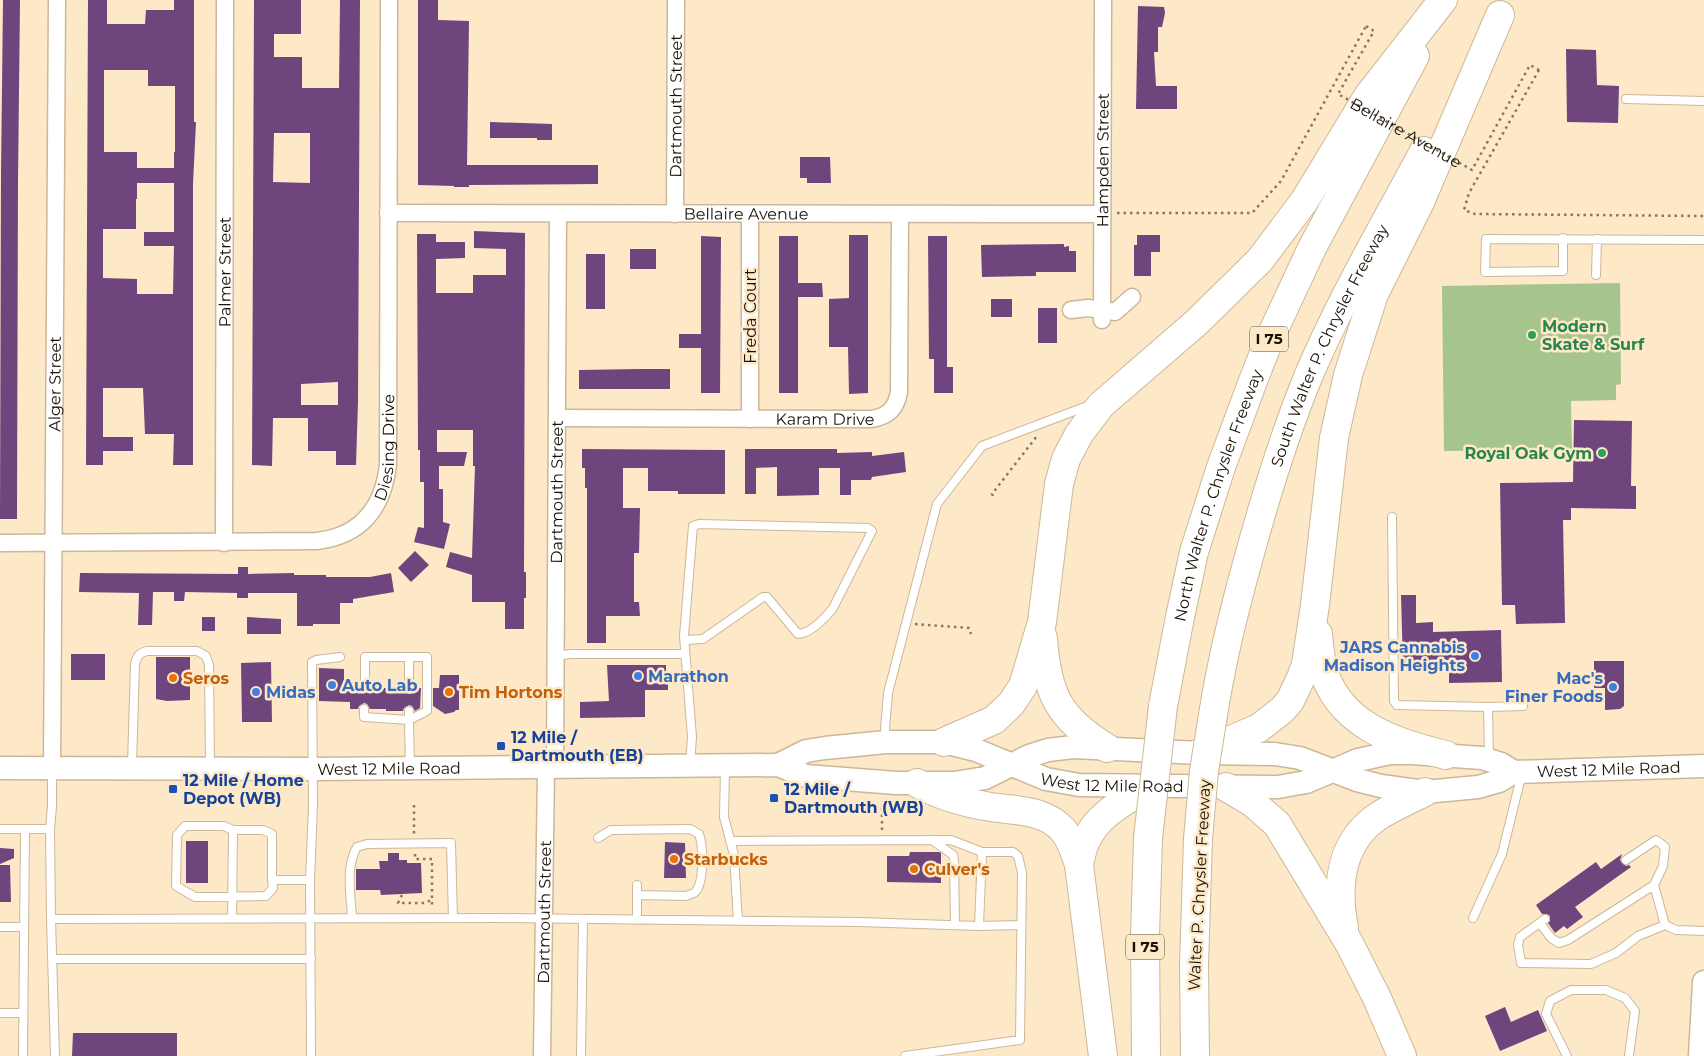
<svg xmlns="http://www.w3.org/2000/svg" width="1704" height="1056" font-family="Montserrat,sans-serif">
	<rect width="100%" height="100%" fill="#fde8c8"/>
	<path fill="#a6c58d" d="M1620 283 1621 384 1616 385V400L1571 401 1572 449 1444 451 1442 286Z"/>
	<path fill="#6f457e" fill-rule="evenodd" d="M3 0H20L18 181 17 519H0L1 173Z
		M88 0H107V24H145L146 10H174V0H194V122H196L193 184V465H173L174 434H145L143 388H103V437H133V451H103V465H86ZM104 70H148V86H175V152H174V168H137V152H104ZM137 183H174V232H144V246H174L173 294H137V279L103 278V229H136V199H137Z
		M254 0H301V34H274V57H302V88H339L340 0H360L358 402 356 465H336V451H308V418H273L272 466 252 465ZM274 133H310V183L273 182ZM338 382V405H301V384Z
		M418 0H438V20L469 21 467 165H598V184L469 185V187H454V186L418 185Z
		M1138 6 1164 7 1165 13 1162 27H1158V52H1154L1156 86H1177V109H1136Z
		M1566 49 1596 50 1597 85 1619 86 1618 123 1567 122Z
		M490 122 552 124V140H537V138H490Z
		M800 157H830L831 183H807V178H800Z
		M474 231 525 233 524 572H526V598H524V629H505V602H472V575L446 567 450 552 472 558 475 466H473V430H437V452H467L464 466H439V489H443V522L450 524 444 549 414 542 418 527 424 528V482H420V450H418L417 234H436V242H465V258L436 259V293H473V275H506V249L474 248Z
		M849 235H868V393L849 394 848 347H829V299L849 298Z
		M1137 235H1160V252H1151V276H1134V245H1137Z
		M701 236 721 237 720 393H701V348H679V334H701Z
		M779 236H798V283H822L823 297H798V393H779Z
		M928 236H947V367H953V393H934V359H929Z
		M1064 244V247L1069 246V251H1076V272H1036V276L982 277 981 245Z
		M630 249H656V269H630Z
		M586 254H605V309H586Z
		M991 299H1012V317H991Z
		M1038 308H1057V343H1038Z
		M638 369H670V389H579V370Z
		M1574 420 1632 421 1631 486H1636V509L1571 508V520H1563L1565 623 1516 624 1515 605H1502L1500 483 1573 482Z
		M582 449 725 450V494H678V491H648V468H623V508H640L639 553H634V602H639L640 616H606V643H587V488H585V468H582Z
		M745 449H837V453L872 452V456L904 452 906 472 872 477 871 480H851V495H840V468H819V495L777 496V467L756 468V494H745Z
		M415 551 429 565 411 582 398 568Z
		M238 567H248V574L294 573V575H326V577H370L391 573 394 592 353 599V603H340V624H313V626H297V593H248V598H237V593L185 592 184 601H174V592H153L152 625H138L139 593 79 592 80 573 238 574Z
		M1401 595H1416V623L1433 622V632L1501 630 1502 682 1449 683V666L1403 667Z
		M202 617H215V631H202Z
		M247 617 281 619V634H247Z
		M71 654H105V680H71Z
		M156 657H190V700L167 701 156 699Z
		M1594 661H1624V706L1620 709 1605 710V688H1594Z
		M271 662 272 722H242L241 663Z
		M607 665H666V671H668V690H645V717L580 718V702L609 701Z
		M319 668 344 669V682L359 681 365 687 368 686 371 681H378V688H403L404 691 409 694 412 693 415 688H421L420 708 415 711 412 706 409 705 404 708 403 711H386V709H370L367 704 364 703 359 706 358 709H350V702L319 701Z
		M440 675H459V710H456L454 712 445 714 433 706V688H439Z
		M186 841H208V883H186Z
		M665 842 685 843 686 878H664Z
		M0 848 14 849V858L0 864Z
		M910 852H939L941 853V883L887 882V856H909Z
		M388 853H399V860H407V863H421L422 893 381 895 380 890H356V869H380L379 861H388Z
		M1622 854 1620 860 1622 863 1626 866 1629 865 1631 867 1575 907 1583 917 1567 929 1564 926 1555 933 1548 923 1550 921V916L1547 914H1542L1536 905 1596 862 1601 869Z
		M0 865H10L11 902H0Z
		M1505 1007 1511 1022 1538 1010 1547 1031 1500 1051 1485 1016Z
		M73 1033H177V1056H72Z"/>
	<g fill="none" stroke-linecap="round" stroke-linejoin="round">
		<defs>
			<path id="lane" d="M1626 99 1704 101
				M1563 238V271L1485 272 1486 239 1704 240
				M1596 275 1597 239
				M1392 517 1394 701 1397 705 1488 707
				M685 640 703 639 763 597H767L798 634C812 633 825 618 833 608L872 531 868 528 699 524 693 526 684 636 692 737 690 765
				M556 656 570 654H685
				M365 681V657H427V711L409 720V711
				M409 688V658
				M364 709V717L409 720 410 767
				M886 740 885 728 888 693 937 504 982 446 1090 405
				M1489 758 1488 707 1523 706
				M132 765 135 664C137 656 139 653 147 651H197L206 656 209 665 210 767
				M725 767 724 817 734 855 738 921
				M52 771V806L50 829 51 919 55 1056
				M0 829H50
				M598 838 611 830 690 829 699 834C703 845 705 885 694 893 693 894 687 895 686 896L637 895
				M932 840 953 855 954 860 955 925
				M730 841 951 840 982 852H1013L1018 856 1022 873 1020 1040 905 1056
				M272 880 273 888 266 896 195 897 176 886 177 835 185 826H224L233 830H263L272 834V880H310
				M1654 885 1665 925
				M232 918 233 830
				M352 918C351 896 345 867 357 847L367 844 451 843 453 918
				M1473 918 1502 854 1522 773
				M51 919 498 918 859 922 979 926 1020 925
				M1545 919 1520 937 1518 945 1521 963 1591 964 1616 953 1638 936 1665 925 1676 930 1704 931
				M637 920V885
				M1540 923 1551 938 1559 943 1568 940 1654 885 1663 866 1665 847 1656 840 1626 860
				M979 926 982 852
				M0 927H23
				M52 959H311
				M0 1013H23
				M23 1056 25 829
				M311 1056 310 880 313 805 312 662 316 660 340 657
				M581 1056 583 919
				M1567 1056 1546 1014 1550 1001 1571 990H1606L1625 998 1635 1011 1629 1056"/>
			<g id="street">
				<path id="s1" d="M388 213 1102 214"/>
				<path id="s2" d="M675 214 676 0"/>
				<path d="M750 214V419"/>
				<path d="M1071 310 1088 308 1115 312 1132 297"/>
				<path id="s3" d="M1102 320 1103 0"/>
				<path id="s4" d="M557 418 872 419C888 416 896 409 899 392L900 214"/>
				<path id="s5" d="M0 543 317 541C361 536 383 508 388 465L389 0"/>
				<path id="s6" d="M224 543 225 0"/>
				<path id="s7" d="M555 768 558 214"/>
				<path id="s8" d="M52 769 57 0"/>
				<path id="s9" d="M542 1056 546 768"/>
			</g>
			<g id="secondary">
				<path id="s10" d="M778 765 806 751 825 748 886 742H944L976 750 1046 779 1079 785 1278 787 1306 782 1358 760 1390 753H1412L1482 758 1501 764 1514 772 1704 766"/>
				<path id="s11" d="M0 768 312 769 778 765 806 776 896 783H954L985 778 1029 756 1048 750 1073 747 1200 753 1275 754 1300 758 1357 780 1381 786 1425 792 1478 787 1499 781 1514 772"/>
				<path d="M1700 1056 1704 982"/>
			</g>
			<g id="highway">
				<path d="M1318 634C1319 645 1320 655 1322 665 1336 724 1394 743 1446 755"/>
				<path d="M1043 638C1047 694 1058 718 1107 748"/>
				<path id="s12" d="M1163 706 1180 617 1194 552 1221 467 1253 381 1270 338 1312 248 1415 56"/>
				<path id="s13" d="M1213 715C1221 664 1233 614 1247 564 1264 501 1283 438 1308 377 1341 299 1384 226 1424 151"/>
				<path d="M944 742 994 720 1011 704 1023 686 1042 622 1059 484 1066 459 1079 434 1101 405 1197 322 1260 260 1305 200 1368 96 1443 0"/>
				<path d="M1200 753 1259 728 1282 710 1290 701 1301 678 1306 664 1315 605 1334 438 1348 375 1374 294 1420 202 1500 15"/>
				<path d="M917 783C940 796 965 803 991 807 1016 811 1044 809 1063 830 1071 839 1075 853 1079 865L1103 1056"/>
				<path d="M1226 787 1253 803 1277 824 1349 943 1377 998 1402 1056"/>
				<path d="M1079 865C1081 854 1083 844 1089 835 1101 812 1134 794 1158 785"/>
				<path d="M1344 928C1336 886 1340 843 1377 817 1392 807 1409 800 1425 792"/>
				<path d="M1146 1056 1145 935 1148 838"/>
				<path d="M1195 1056 1194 965 1198 839"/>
			</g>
		</defs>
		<use href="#lane" stroke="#ccb899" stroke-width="10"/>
		<use href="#street" stroke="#ccb899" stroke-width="19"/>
		<use href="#secondary" stroke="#ccb899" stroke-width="25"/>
		<use href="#highway" stroke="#ccb899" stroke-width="30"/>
		<path stroke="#857863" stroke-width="2.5" stroke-dasharray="2.5 4" stroke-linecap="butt" d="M1539 70 1469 193 1464 210 1475 214 1704 216
			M1117 213H1252L1281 181 1366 26
			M993 496 992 494 1037 436
			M915 624 969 628 971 634
			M414 805V834
			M882 830V804
			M415 854V859H432V907
			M402 895 398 903H424L432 900"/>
		<use href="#lane" stroke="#fff" stroke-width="8"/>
		<use href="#street" stroke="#fff" stroke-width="16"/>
		<use href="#secondary" stroke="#fff" stroke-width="22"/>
		<use href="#highway" stroke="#fff" stroke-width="28"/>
		<defs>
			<path id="highway-bridge" d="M1148 838 1163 706
				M1198 839 1204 771 1213 715"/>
		</defs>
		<use href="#highway-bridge" stroke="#ccb899" stroke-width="30" stroke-linecap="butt"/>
		<path stroke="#857863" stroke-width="2.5" stroke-dasharray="2.5 4" stroke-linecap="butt" id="s14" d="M1366 26 1374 31 1338 94 1472 170 1530 65 1539 70"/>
		<use href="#highway-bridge" stroke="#fff" stroke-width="28"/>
	</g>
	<g fill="#2e9e5b" stroke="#fde8c8" stroke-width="2">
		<circle cx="1532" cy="335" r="5"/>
		<circle cx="1602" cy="453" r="5"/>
	</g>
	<g fill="#3f7fe0" stroke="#fde8c8" stroke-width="2">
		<circle cx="1475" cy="656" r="5"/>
		<circle cx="638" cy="676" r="5"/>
		<circle cx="332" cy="685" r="5"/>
		<circle cx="1613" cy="687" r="5"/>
		<circle cx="256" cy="692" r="5"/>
	</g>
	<g fill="#e8710a" stroke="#fde8c8" stroke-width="2">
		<circle cx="173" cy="678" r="5"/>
		<circle cx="449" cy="692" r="5"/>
		<circle cx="674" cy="859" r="5"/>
		<circle cx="914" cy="869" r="5"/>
	</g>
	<g fill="#1a4fb4" stroke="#fde8c8" stroke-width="2">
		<rect x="496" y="741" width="10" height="10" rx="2.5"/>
		<rect x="168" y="784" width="10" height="10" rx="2.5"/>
		<rect x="769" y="793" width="10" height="10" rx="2.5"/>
	</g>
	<g text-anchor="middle" stroke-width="5" stroke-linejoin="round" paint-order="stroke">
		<g fill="#fde8c8" stroke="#5d5241" stroke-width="1">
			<rect x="1250" y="326.5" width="38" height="25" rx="4"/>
			<rect x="1126" y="934.5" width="38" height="25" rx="4"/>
		</g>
		<g font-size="15" font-weight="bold" fill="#191207">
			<text x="1269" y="344">I 75</text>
			<text x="1145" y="952">I 75</text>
		</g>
		<g font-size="16" fill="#191207" stroke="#fde8c8">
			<text dy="6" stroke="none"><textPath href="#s2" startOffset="108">Dartmouth Street</textPath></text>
			<text dy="6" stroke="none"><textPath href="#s14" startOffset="160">Bellaire Avenue</textPath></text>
			<text dy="6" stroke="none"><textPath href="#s3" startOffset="160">Hampden Street</textPath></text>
			<text dy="6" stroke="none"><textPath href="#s1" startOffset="358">Bellaire Avenue</textPath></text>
			<text dy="6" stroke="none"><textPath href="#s6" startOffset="271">Palmer Street</textPath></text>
			<text transform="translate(750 316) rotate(-90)" y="6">Freda Court</text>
			<text dy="6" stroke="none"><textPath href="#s13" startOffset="389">South Walter P. Chrysler Freeway</textPath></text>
			<text dy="6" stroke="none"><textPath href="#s8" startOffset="385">Alger Street</textPath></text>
			<text dy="6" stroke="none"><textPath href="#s4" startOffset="268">Karam Drive</textPath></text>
			<text dy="6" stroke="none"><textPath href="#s5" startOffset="448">Diesing Drive</textPath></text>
			<text dy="6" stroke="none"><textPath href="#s7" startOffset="276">Dartmouth Street</textPath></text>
			<text dy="6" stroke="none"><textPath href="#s12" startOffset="218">North Walter P. Chrysler Freeway</textPath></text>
			<text dy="6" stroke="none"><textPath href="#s11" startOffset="389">West 12 Mile Road</textPath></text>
			<text dy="6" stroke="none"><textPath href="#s10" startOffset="851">West 12 Mile Road</textPath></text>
			<text dy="6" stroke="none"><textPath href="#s10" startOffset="345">West 12 Mile Road</textPath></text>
			<text transform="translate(1199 885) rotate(-87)" y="6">Walter P. Chrysler Freeway</text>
			<text dy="6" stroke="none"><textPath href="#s9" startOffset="144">Dartmouth Street</textPath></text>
		</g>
		<g font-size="16" font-weight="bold" fill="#27864d" stroke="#fde8c8" text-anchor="start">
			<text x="1542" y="332">Modern<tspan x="1542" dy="18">Skate &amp; Surf</tspan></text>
			<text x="1592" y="459" text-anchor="end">Royal Oak Gym</text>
		</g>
		<g font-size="16" font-weight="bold" fill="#366cbe" stroke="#fde8c8" text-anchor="start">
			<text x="1465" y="653" text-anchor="end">JARS Cannabis<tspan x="1465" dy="18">Madison Heights</tspan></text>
			<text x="648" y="682">Marathon</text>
			<text x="1603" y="684" text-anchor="end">Mac's<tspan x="1603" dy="18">Finer Foods</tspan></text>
			<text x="342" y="691">Auto Lab</text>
			<text x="266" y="698">Midas</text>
		</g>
		<g font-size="16" font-weight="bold" fill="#c56008" stroke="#fde8c8" text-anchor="start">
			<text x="183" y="684">Seros</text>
			<text x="459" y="698">Tim Hortons</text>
			<text x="684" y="865">Starbucks</text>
			<text x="924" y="875">Culver's</text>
		</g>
		<g font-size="16" font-weight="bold" fill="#164399" stroke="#fde8c8" text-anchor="start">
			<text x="511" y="743">12 Mile /<tspan x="511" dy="18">Dartmouth (EB)</tspan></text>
			<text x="183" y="786">12 Mile / Home<tspan x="183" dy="18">Depot (WB)</tspan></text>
			<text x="784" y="795">12 Mile /<tspan x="784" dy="18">Dartmouth (WB)</tspan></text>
		</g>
	</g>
</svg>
